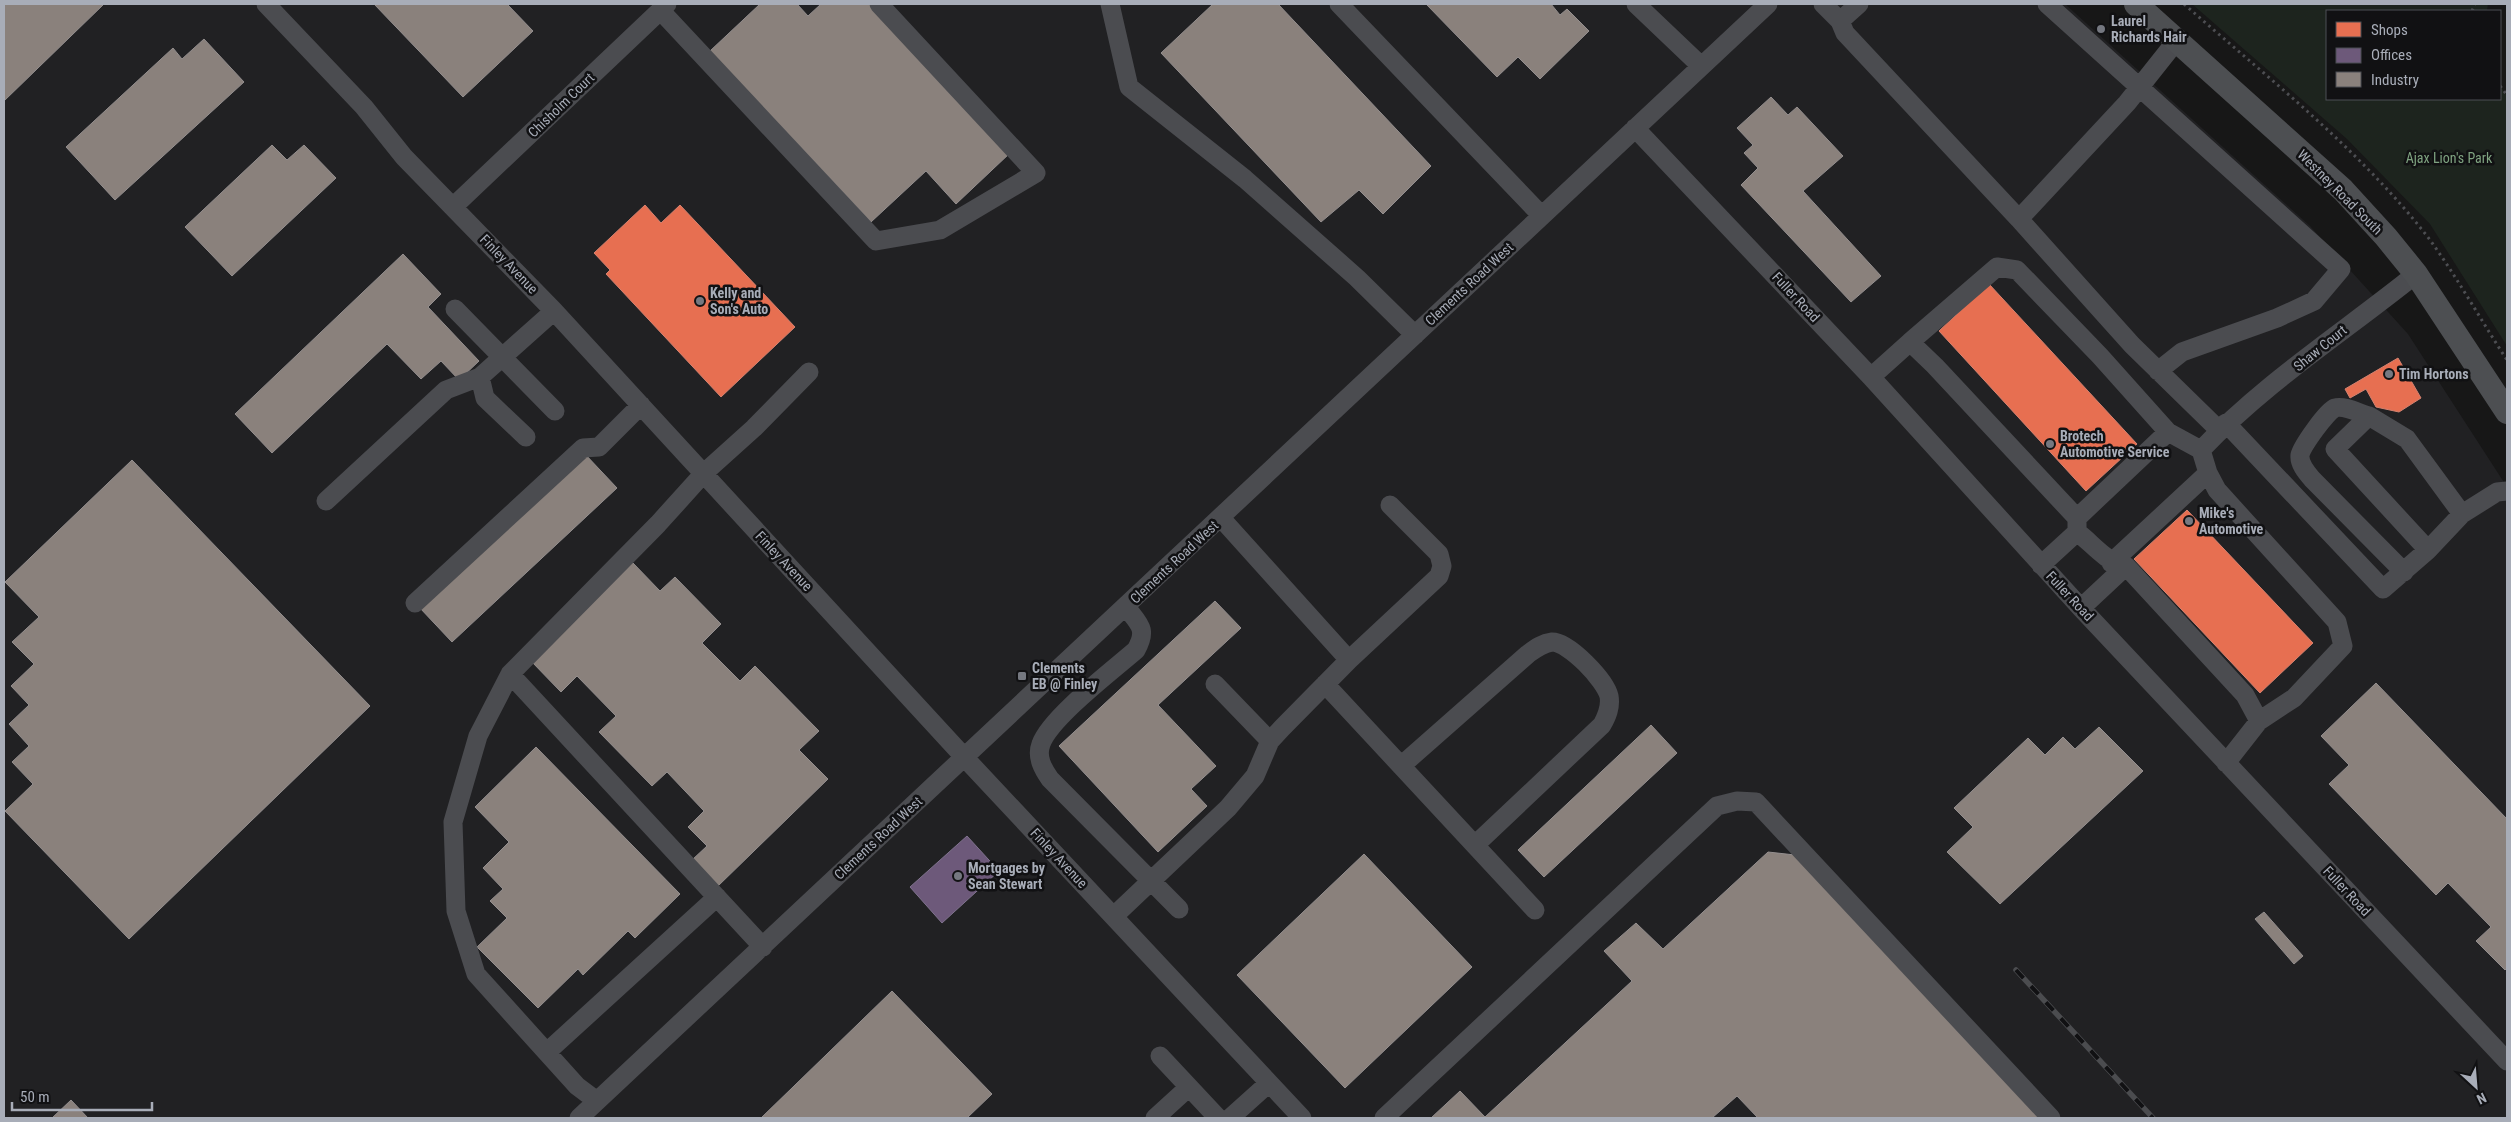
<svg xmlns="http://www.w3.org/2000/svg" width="2511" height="1122" font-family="'Roboto Condensed',sans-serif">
	<rect width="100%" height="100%" fill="#171717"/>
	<path fill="#212123" d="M4 4H2065L2310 226 2408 334 2507 487V1118H4Z"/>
	<path fill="#1d241e" d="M2192 4H2488L2487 11H2327V99H2500V86L2507 96V346L2430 224 2347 139Z"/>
	<path fill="#e76f51" stroke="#d48270" d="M645 205 661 223 680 205 795 327 721 397 606 274 610 270 594 253Z
		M1989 284 2137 444 2086 491 1939 331Z
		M2398 358 2421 398 2399 412 2376 407 2366 389 2350 398 2345 389Z
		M2187 510 2313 643 2260 693 2134 559Z"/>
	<path fill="#6d597a" stroke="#7f728d" d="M967 836 999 871 942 923 910 887Z"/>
	<path fill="#8a817c" stroke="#938e8e" d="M4 4H104L4 101Z
		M374 4H507L533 31 463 97Z
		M760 4H797L808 16 821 4H869L1010 153 956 204 926 171 871 222 710 51Z
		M1213 4H1278L1431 166 1383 214 1359 190 1321 222 1161 53Z
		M1426 4H1551L1560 15 1567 9 1589 31 1540 79 1518 57 1497 77Z
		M204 39 244 82 115 200 66 147 173 48 182 59Z
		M1771 97 1788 115 1797 107 1843 156 1803 191 1881 276 1851 302 1741 185 1758 168 1744 153 1753 145 1737 128Z
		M272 145 287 160 304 145 336 178 232 276 185 227Z
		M403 254 441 294 428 307 479 361 459 380 441 361 421 379 387 344 272 453 235 414Z
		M584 453 617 488 452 642 419 607Z
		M132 460 370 706 129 939 5 811 33 784 12 762 29 746 9 724 29 705 11 686 34 664 12 642 39 617 5 582Z
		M632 562 660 591 675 577 721 624 702 643 740 681 755 666 819 731 799 750 828 779 717 887 692 860 707 846 688 827 704 811 667 772 652 786 599 732 616 716 577 676 561 692 531 661Z
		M1215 601 1241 628 1158 705 1216 766 1191 789 1207 806 1158 852 1059 746Z
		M2376 683 2507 819V968L2505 970 2476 941 2491 927 2448 883 2436 895 2329 784 2349 765 2321 736Z
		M1651 725 1677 753 1544 877 1518 850Z
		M2099 727 2143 771 2000 904 1947 852 1973 827 1954 808 2028 738 2045 755 2063 737 2075 749Z
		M536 747 680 894 635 938 628 931 583 975 578 969 538 1008 477 947 507 918 490 901 503 889 483 868 509 842 475 807Z
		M1768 852 1795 855 2039 1118H1758L1737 1096 1712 1118H1431L1460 1091 1485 1117 1632 981 1604 951 1636 923 1663 949Z
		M1364 854 1472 967 1345 1088 1237 975Z
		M2264 912 2303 956 2294 964 2255 919Z
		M892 991 992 1094 967 1118H761Z
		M71 1100 88 1118H52Z"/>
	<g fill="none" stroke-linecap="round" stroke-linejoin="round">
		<path stroke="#4d4e52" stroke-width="3" stroke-dasharray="2.5 4" stroke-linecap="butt" d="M2184 4C2268 78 2358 148 2427 236 2456 275 2480 319 2507 360
			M2472 11 2475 4
			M2500 86 2507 95"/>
		<path stroke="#4b4c50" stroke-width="19" d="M266 4 364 107 404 157 554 311 965 758 1302 1118
			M1110 4 1129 87 1245 179 1357 278 1415 335
			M1339 4 1542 216
			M1636 4 1700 65
			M1823 4 1840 21 1845 33 2019 219
			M2047 4 2341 269 2314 301 2277 318 2182 352 2158 371
			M660 10 876 241 940 230 1036 173 879 4
			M1840 21 1859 4
			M2177 40 2127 103 2019 219 2132 345 2219 430
			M1635 128 1871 377 2081 608 2507 1061
			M454 206 667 4
			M455 309 555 411
			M1910 342 1997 267 2017 270 2100 356 2168 432 2201 450
			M480 377 485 398 526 437
			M1871 377 1910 342 1935 366 2077 518V532
			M2369 416C2361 414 2344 405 2335 408 2327 411 2302 446 2300 455 2299 464 2306 472 2312 479L2404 572
			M2226 423 2383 589 2428 550 2462 514 2407 439 2369 416 2335 449 2428 550
			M326 501 446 390 480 377 554 311
			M2462 514 2497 492 2507 491
			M1221 518 1349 660
			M2077 518 2168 432
			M2111 563 2208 473
			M2041 565 2077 532C2092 543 2105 561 2123 565
			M415 603 583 448 599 447 641 405
			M1126 607C1139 624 1148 629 1136 650 1113 670 1050 718 1041 744 1036 757 1043 769 1050 779L1179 909
			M2081 608 2126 566 2245 695 2259 721 2226 763
			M510 674 763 947
			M1215 684 1270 741
			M1325 684 1535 910
			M2259 721 2294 698 2343 646 2337 622 2217 490 2208 473 2201 450C2264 383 2344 332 2416 274
			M1401 766 1528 654C1536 648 1543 643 1552 642 1569 642 1605 680 1609 696 1611 707 1607 716 1602 725L1475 845
			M1114 916 1228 808 1255 776 1270 741 1282 728 1349 660 1439 576 1442 566 1439 554 1390 505
			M547 1052 717 897
			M1160 1056 1218 1118
			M597 1101 577 1086 476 974 456 911 453 822 478 736 510 674 658 524 704 473 754 428 809 372
			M579 1118 1768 4
			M1155 1118 1189 1087
			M1230 1118 1269 1083
			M1384 1118 1717 806 1737 801 1756 802 2051 1118"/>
		<path stroke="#4d4f52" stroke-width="24" d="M2136 4 2343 190 2386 237 2416 274 2507 412"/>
		<defs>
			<path id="rail" d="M2016 970 2153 1118"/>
		</defs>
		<use href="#rail" stroke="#4b4c4f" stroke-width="5.5"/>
		<use href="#rail" stroke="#111113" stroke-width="4" stroke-dasharray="11" stroke-linecap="butt"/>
	</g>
	<g fill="#757880" stroke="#111113" stroke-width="2">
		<circle cx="2101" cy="29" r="5"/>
		<circle cx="700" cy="301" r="5"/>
		<circle cx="2389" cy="374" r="5"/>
		<circle cx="2050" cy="444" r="5"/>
		<circle cx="2189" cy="521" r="5"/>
		<rect x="1017" y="671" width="10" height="10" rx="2.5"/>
		<circle cx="958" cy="876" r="5"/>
	</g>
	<g text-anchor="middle" stroke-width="5" stroke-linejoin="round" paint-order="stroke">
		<g font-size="14" font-weight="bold" fill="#a8adb8" stroke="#111113" text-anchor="start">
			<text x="2111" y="26">Laurel<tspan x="2111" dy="16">Richards Hair</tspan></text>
			<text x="710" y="298">Kelly and<tspan x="710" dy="16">Son's Auto</tspan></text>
			<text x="2399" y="379">Tim Hortons</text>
			<text x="2060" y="441">Brotech<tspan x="2060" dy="16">Automotive Service</tspan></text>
			<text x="2199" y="518">Mike's<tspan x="2199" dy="16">Automotive</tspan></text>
			<text x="1032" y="673">Clements<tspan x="1032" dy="16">EB @ Finley</tspan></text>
			<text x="968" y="873">Mortgages by<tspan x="968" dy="16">Sean Stewart</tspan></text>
		</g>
		<g font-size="14" fill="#a8adb8" stroke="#111113">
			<text transform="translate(561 105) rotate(-44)" y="5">Chisholm Court</text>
			<text transform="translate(2340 192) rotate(45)" y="5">Westney Road South</text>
			<text transform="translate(509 264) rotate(46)" y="5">Finley Avenue</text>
			<text transform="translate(1469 284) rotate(-43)" y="5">Clements Road West</text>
			<text transform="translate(1796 297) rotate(47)" y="5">Fuller Road</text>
			<text transform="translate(2320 348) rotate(-39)" y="5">Shaw Court</text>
			<text transform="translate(784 561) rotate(47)" y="5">Finley Avenue</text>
			<text transform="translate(1174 562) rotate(-43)" y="5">Clements Road West</text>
			<text transform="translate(2070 596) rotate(47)" y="5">Fuller Road</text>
			<text transform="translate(878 838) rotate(-43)" y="5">Clements Road West</text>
			<text transform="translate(1059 858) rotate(47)" y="5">Finley Avenue</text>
			<text transform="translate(2347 891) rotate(47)" y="5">Fuller Road</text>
		</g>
		<g font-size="14" fill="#7fa381" stroke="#111113">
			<text x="2449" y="163">Ajax Lion's Park</text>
		</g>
	</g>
	<rect width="2511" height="1122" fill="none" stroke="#a8adb8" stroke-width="10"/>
	<rect x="2326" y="10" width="175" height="90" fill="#111113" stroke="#4d4f55"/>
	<rect x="2336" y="22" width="25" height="15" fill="#e76f51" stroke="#4d4f55"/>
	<text x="2371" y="35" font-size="15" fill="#a8adb8">Shops</text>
	<rect x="2336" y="48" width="25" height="15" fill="#6d597a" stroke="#4d4f55"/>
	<text x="2371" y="60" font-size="15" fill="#a8adb8">Offices</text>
	<rect x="2336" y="72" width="25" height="15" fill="#8a817c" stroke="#4d4f55"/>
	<text x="2371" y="85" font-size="15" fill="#a8adb8">Industry</text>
	<g transform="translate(2476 1087) rotate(154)" stroke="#111113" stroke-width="4" paint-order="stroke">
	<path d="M0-4L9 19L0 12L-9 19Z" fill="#a8adb8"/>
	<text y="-8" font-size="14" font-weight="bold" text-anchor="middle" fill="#a8adb8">N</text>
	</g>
	<path d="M12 1102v8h140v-8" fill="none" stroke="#a8adb8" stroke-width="2.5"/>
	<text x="20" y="1102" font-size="15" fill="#a8adb8" stroke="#111113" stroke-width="4" paint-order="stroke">50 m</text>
</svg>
